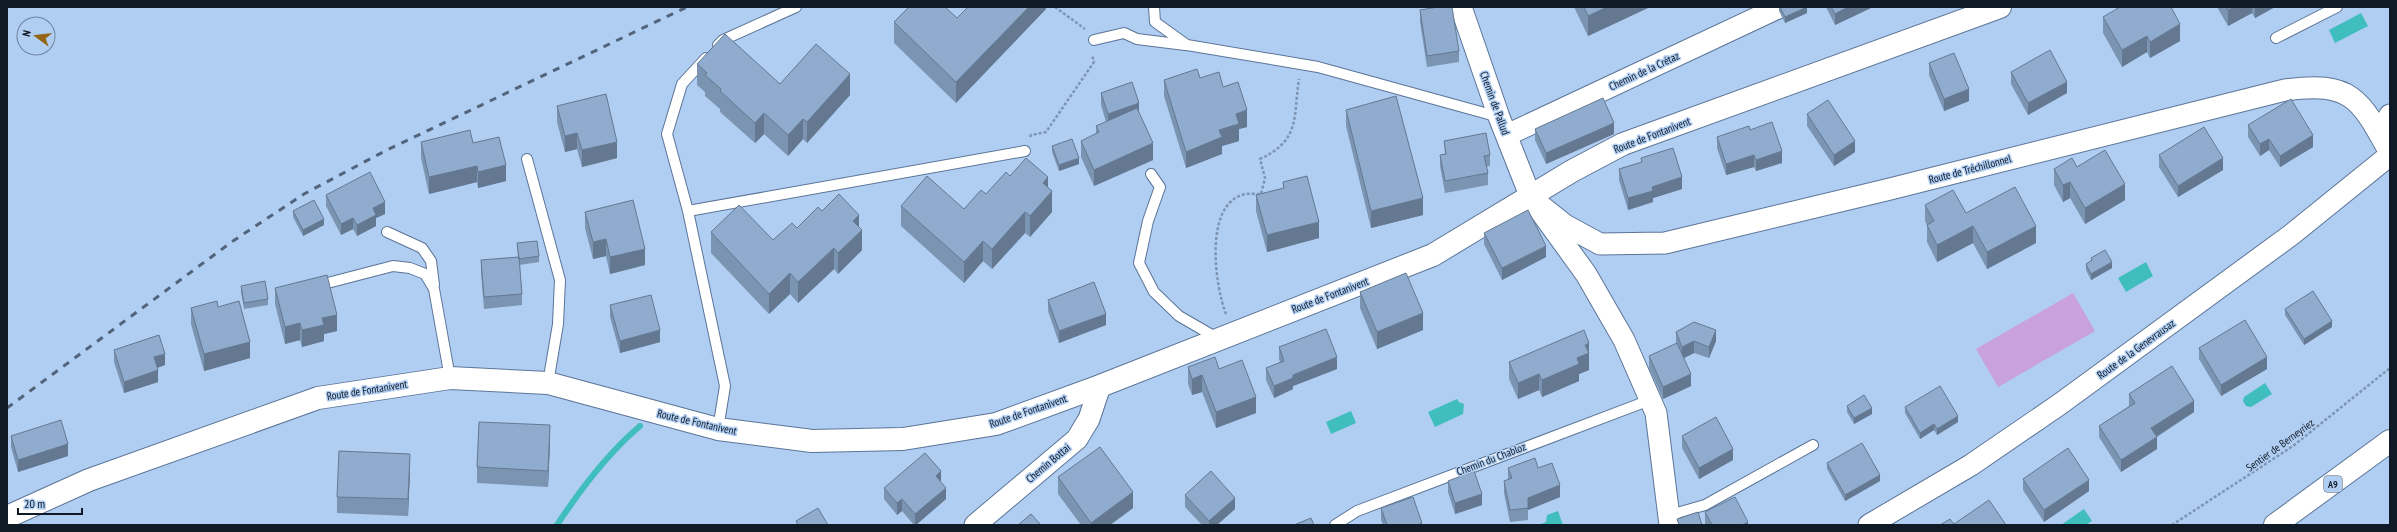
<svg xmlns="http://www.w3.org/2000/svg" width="2397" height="532" font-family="'PT Sans Narrow',sans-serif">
	<rect width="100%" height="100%" fill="#b0cdf2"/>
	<path fill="#c9a1dd" d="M2073 293 2095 331 1998 387 1976 349Z"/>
	<path fill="#40bebd" d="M2361 13 2368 26 2335 43 2329 30Z
		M2146 262 2153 276 2126 292 2118 278Z
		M2265 383 2272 394 2251 407 2246 406 2243 401 2244 397Z
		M1457 399 1459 402 1464 404 1463 414 1435 427 1428 412Z
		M1351 411 1356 423 1331 434 1326 422Z
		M2084 509 2092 521 2086 525H2061Z
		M1558 511 1563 525H1539L1546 522 1547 515Z"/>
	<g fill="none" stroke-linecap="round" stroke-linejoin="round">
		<path stroke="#40bebd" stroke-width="6" d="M557 525C580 490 608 453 640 426"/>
		<defs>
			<path id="service" d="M1154 7 1155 22 1187 45 1318 67 1499 117
				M2276 38 2337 7
				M1094 40 1124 33 1137 39 1185 45
				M718 45 723 40 796 7
				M706 58 682 84 667 134 688 211 725 386 718 429
				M527 159 560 280 558 324 548 383
				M1151 174 1160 187 1148 221 1139 263 1154 292 1179 316 1217 338
				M688 211 1025 151
				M387 232 422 248 431 261 434 285
				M316 286 393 266 410 268 425 274 434 289 450 378
				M1670 515 1705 505 1813 445
				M1335 525 1357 511 1650 400"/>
			<path id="minor" d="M1461 7 1499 117 1531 198 1586 274 1624 340 1656 413 1670 525
				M2379 133 2390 115
				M1507 135 1780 7
				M1531 198 1565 225 1600 244 1665 243 1886 190 2285 90C2351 81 2360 98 2390 153
				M975 525 1077 439 1089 419 1100 386
				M1869 525 1971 465 2060 404 2291 235 2390 155"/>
			<path id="tertiary" d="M7 517 89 480 318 398 450 378 548 383 718 429 812 441 903 439 996 424 1100 386 1433 255 1572 171 1623 144 2000 7"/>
			<path id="motorway" d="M2275 525 2390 441"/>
		</defs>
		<use href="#service" stroke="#5b7597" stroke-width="12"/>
		<use href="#minor" stroke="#5b7597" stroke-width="23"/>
		<use href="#tertiary" stroke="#5b7597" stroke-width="24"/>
		<use href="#motorway" stroke="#5b7597" stroke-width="24"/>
		<path stroke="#7e95b2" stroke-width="2.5" stroke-dasharray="3 2" stroke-linecap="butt" d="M1055 7 1085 29
			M1030 137 1031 135 1046 132 1094 62 1092 55
			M1226 314C1215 286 1204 207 1242 195 1248 193 1255 194 1261 194L1265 178 1260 159C1301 140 1293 117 1299 79
			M2172 525 2293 446 2390 368"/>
		<use href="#service" stroke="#fff" stroke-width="10"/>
		<use href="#minor" stroke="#fff" stroke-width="21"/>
		<use href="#tertiary" stroke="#fff" stroke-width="22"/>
		<use href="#motorway" stroke="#fff" stroke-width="22"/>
		<path stroke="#52647b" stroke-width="3" stroke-dasharray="7 7" stroke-linecap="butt" d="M7 408 233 241 304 194 385 151 687 7"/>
	</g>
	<path fill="#7b94b2" d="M1046 7V9L956 103 894 43V22L957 18Z
		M1574 7H1650L1588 36Z
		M1779 7H1807V13L1785 23 1779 11Z
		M1826 7H1873L1835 25Z
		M2217 7H2275L2255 18 2252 13 2228 26Z
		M1420 10 1459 51V62L1427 67 1420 22Z
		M2103 17 2180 41 2150 58 2147 52 2122 67 2103 33Z
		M1929 63 1969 101 1944 111 1929 75Z
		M697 64 780 84 850 95 807 143 803 139 788 156 764 134 755 143 720 112V109L705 96V92L697 85Z
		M2011 72 2067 93 2028 115 2011 84Z
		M1200 78 1223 87 1247 127 1239 129V141L1222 146V154L1186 168 1164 96V80Z
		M1101 93 1139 114 1153 160 1094 186 1081 157V141L1096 134V126L1106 122 1101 105Z
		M557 106 617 158 582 167 577 149 565 152 557 122Z
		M1346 110 1423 215 1371 228 1346 126Z
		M1807 114 1855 152 1834 166 1807 126Z
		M2248 125 2313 147 2280 167 2269 150 2260 156 2248 137Z
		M1535 129 1614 134 1546 164 1535 140Z
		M1750 130 1782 163 1756 171 1754 167 1726 175 1717 148V137Z
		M1444 141 1490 155V166L1486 167 1488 173V185L1445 193 1440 166V155L1445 154Z
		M421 142 473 143 506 181 478 188 477 182 429 194 421 158Z
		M1052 146 1079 164 1059 171 1052 152Z
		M2159 155 2223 170 2178 197 2159 167Z
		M1641 158 1682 189 1653 198V202L1628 210 1619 180V169L1641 162Z
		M2077 167 2125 200 2085 224 2070 198 2063 202 2054 185V169Z
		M1010 176 1048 188 1052 212 1030 237 1025 233 992 269 983 261 964 283 901 226V206L964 209 986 194Z
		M1283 182 1319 238 1267 252 1256 211V195L1283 188Z
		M326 195 385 214 376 218V226L357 236 353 229 341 235 326 206Z
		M1925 205 1966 213 2036 243 1987 269 1973 243 1937 262 1927 242V225L1925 221Z
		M293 211 324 225 303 236 293 217Z
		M822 211 859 227 862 250 838 274 834 269 798 303 790 294 769 314 711 253V232L773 240 797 228Z
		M585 212 645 265 610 274 606 256 593 259 585 228Z
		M1484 233 1546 257 1502 280 1484 244Z
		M517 243 539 256V262L519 265 522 294V305L484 309 481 272V260L518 257Z
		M2091 258 2112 268 2091 280 2086 270V264L2091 261Z
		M241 286 268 299V305L244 309 241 292Z
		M275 288 337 331 324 334V341L302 347 300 340 285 344 275 304Z
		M1360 292 1423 330 1377 349 1360 308Z
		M1048 300 1106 325 1059 343 1048 311Z
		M610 305 660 342 620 353 610 317Z
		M218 307 250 358 204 371 191 324V308Z
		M2285 309 2332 327 2304 345 2285 315Z
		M1676 332 1716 341 1709 358 1694 353 1684 358 1691 386 1663 399 1649 368V356L1676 344Z
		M1279 347 1337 369 1293 386V389L1274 398 1266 380V368L1280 362 1279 359Z
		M2199 348 2267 369 2221 396 2199 359Z
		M114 350 165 365 157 368 158 382 124 393 114 362Z
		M1589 359V370L1579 374V381L1542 397 1539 390 1518 399 1509 379V362Z
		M1188 367 1219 369 1256 413 1216 428 1202 392 1192 395 1188 384Z
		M2129 394 2194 412 2157 437V449L2121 472 2099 437V426L2129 406Z
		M1847 406 1872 414 1854 424 1847 412Z
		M1905 407 1958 422 1937 435 1934 430 1920 439 1905 413Z
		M11 436 68 456 18 472 11 447Z
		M1682 436 1733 460 1699 479 1682 448Z
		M550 442 548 487 477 483V467Z
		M1827 463 1880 481 1845 501 1827 469Z
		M1508 468H1538L1560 497 1528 510V520L1510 522 1504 493V481L1508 480Z
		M410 471 408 516 337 513V497Z
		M1058 477 1133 508 1110 525H1081L1058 494Z
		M2023 479 2089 491 2044 522 2023 490Z
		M1448 481 1482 505 1455 514 1448 492Z
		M941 482 946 499 916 525H914L902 511 897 515 884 499V488Z
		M1185 495 1235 509 1217 525H1202L1185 507Z
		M1381 508 1422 525H1383L1381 520Z
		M1705 512 1748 525H1706L1705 524Z"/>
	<path fill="#647891" d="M1029 7H1046V9L956 103V82Z
		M1607 7H1650L1588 36V16Z
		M1807 7V13L1785 23V17Z
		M1848 7H1873L1835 25V14Z
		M2234 7H2252V13L2228 26V10Z
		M2255 7H2275L2255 18Z
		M2180 24V41L2150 58V42Z
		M2147 36V52L2122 67V50Z
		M850 74V95L807 143V122Z
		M2067 82V93L2028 115V103Z
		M1969 89V101L1944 111V99Z
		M1139 103V115L1108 126V114Z
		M1247 110V127L1239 129V141L1222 146V154L1186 168V152L1219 130 1236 114Z
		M764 113V134L755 143V123Z
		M803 119V139L788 156V135Z
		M1614 123V134L1546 164V153Z
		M577 133V149L565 152V136Z
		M2313 135V147L2280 167V156Z
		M2269 139V150L2260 156V144Z
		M1855 141V152L1834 166V155Z
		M617 142V158L582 167V150Z
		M1153 143V160L1094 186V170Z
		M1782 151V163L1756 171V160Z
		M1754 155V167L1726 175V164Z
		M1079 158V164L1059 171V165Z
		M2223 158V170L2178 197V186Z
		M506 165V181L478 188V172Z
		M477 166V182L429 194V177Z
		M1048 177V196L1052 191V212L1030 237V216L1043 183Z
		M1682 177V189L1653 198V202L1628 210V198L1652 187Z
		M2070 182V198L2063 202V185Z
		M2125 184V200L2085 224V208Z
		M1423 198V215L1371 228V211Z
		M385 202V214L376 218V226L357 236V225L373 208Z
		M1025 212V233L992 269V249Z
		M859 215V232L862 230V250L838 274V253L853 221Z
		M353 218V229L341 235V224Z
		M324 219V225L303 236V230Z
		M1319 222V238L1267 252V235Z
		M1973 226V243L1937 262V245Z
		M2036 226V243L1987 269V252Z
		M606 239V256L593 259V242Z
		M983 241V261L964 283V262Z
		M1546 246V257L1502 280V268Z
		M834 248V269L798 303V282Z
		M645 249V265L610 274V257Z
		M2112 262V268L2091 280V274Z
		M790 273V294L769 314V294Z
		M1423 313V330L1377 349V332Z
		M1106 314V325L1059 343V331Z
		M337 315V331L324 334V341L302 347V330L322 318Z
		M2332 321V327L2304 345V339Z
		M300 323V340L285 344V327Z
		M660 330V342L620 353V341Z
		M1716 330V341L1709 358V347Z
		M1694 341V353L1682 359V347Z
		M250 342V358L204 371V354Z
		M1589 343V370L1579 374V381L1542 397V380L1577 358 1585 345Z
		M165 354V365L154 369V357Z
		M1337 357V369L1293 386V389L1274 398V386L1293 375Z
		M2267 357V369L2221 396V385Z
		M158 370V382L124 393V382Z
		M1539 374V390L1518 399V383Z
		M1691 374V386L1663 399V387Z
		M1202 375V392L1192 395V379Z
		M1256 397V413L1216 428V412Z
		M2194 401V412L2151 440V428Z
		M1872 408V414L1854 424V418Z
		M1958 416V422L1937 435V429Z
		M1934 424V430L1920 439V433Z
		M550 425V442L548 487V471Z
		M2157 437V449L2121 472V460Z
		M68 444V456L18 472V460Z
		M1733 449V460L1699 479V468Z
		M410 454V471L408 516V499Z
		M941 471V483L936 476Z
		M1880 475V481L1845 501V495Z
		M2089 480V491L2044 522V510Z
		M1560 485V497L1528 510V498Z
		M946 488V499L916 525H915V514Z
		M1133 492V508L1110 525H1091V523Z
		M1482 494V505L1455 514V503Z
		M1235 498V509L1217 525H1209V521Z
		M902 499V511L897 515V503Z
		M1748 522V525H1742Z"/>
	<path fill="#8faccf" stroke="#647891" d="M909 7H945L957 18 968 7H1029L956 82 894 22Z
		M1438 7H1452L1459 51 1427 56 1420 10Z
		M1584 7H1607L1588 16Z
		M1780 7H1807L1785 17Z
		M1831 7H1848L1835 14Z
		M2120 7H2171L2180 24 2150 42 2147 36 2122 50 2103 17Z
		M2227 7H2234L2228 10Z
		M725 34 780 84 816 44 850 74 807 122 803 119 788 135 764 113 755 123 720 91 721 89 705 75 707 73 697 64Z
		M2050 50 2067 82 2028 103 2011 72Z
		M1954 53 1969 89 1944 99 1929 63Z
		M1197 69 1200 78 1219 72 1223 87 1238 82 1247 110 1236 114 1239 124 1219 130 1222 137 1186 152 1164 80Z
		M1132 82 1139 103 1108 114 1101 93Z
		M606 94 617 142 582 150 577 133 565 136 557 106Z
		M1396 96 1423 198 1371 211 1346 110Z
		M1603 98 1614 123 1546 153 1535 129Z
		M2291 99 2313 135 2280 156 2269 139 2260 144 2248 125Z
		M1828 100 1855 141 1834 155 1807 114Z
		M1137 108 1153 143 1094 170 1081 141 1099 132 1096 126Z
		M1772 122 1782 151 1756 160 1754 155 1726 164 1717 137 1749 126 1750 130Z
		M2204 127 2223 158 2178 186 2159 155Z
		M470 130 473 143 499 137 506 165 478 172 477 166 429 177 421 142Z
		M1486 133 1490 155 1484 156 1488 173 1445 181 1440 155 1446 154 1444 141Z
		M1072 139 1079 158 1059 165 1052 146Z
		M1673 148 1682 177 1652 187 1653 191 1628 198 1619 169 1642 162 1641 158Z
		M2105 150 2125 184 2085 208 2070 182 2063 185 2054 169 2072 158 2077 167Z
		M1026 158 1048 177 1043 183 1052 191 1030 216 1025 212 992 249 983 241 964 262 901 206 927 176 964 209 981 190 986 194 1006 172 1010 176Z
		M370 172 385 202 373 208 376 215 357 225 353 218 341 224 326 195Z
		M1307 176 1319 222 1267 235 1256 195 1284 188 1283 182Z
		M2015 187 2036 226 1987 252 1973 226 1937 245 1927 225 1934 221 1925 205 1953 190 1966 213Z
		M839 194 859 215 853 221 862 230 838 253 834 248 798 282 790 273 769 294 711 232 739 205 773 240 792 223 797 228 818 207 822 211Z
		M314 200 324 219 303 230 293 211Z
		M633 200 645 249 610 257 606 239 593 242 585 212Z
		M1528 210 1546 246 1502 268 1484 233Z
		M537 241 539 256 519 259 517 243Z
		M2105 250 2112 262 2091 274 2086 264 2092 260 2091 258Z
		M519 257 522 294 484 297 481 260Z
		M1406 273 1423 313 1377 332 1360 292Z
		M327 275 337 315 322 318 324 325 302 330 300 323 285 327 275 288Z
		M265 281 268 299 244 303 241 286Z
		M1094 282 1106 314 1059 331 1048 300Z
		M2313 291 2332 321 2304 339 2285 309Z
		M651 295 660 330 620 341 610 305Z
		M217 301 218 307 239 301 250 342 204 354 191 308Z
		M2245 320 2267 357 2221 385 2199 348Z
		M1694 322 1716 330 1709 347 1694 341 1682 347 1676 332Z
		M1326 329 1337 357 1293 375V378L1274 386 1266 368 1284 361 1279 347Z
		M1584 330 1589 343 1585 345 1589 353 1577 358 1579 364 1542 380 1539 374 1518 383 1509 362Z
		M159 335 165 354 154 357 158 370 124 382 114 350Z
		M1677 343 1691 374 1663 387 1649 356Z
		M1215 357 1219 369 1242 360 1256 397 1216 412 1202 375 1192 379 1188 367Z
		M2172 366 2194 401 2151 428 2157 437 2121 460 2099 426 2135 403 2129 394Z
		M1940 386 1958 416 1937 429 1934 424 1920 433 1905 407Z
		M1864 395 1872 408 1854 418 1847 406Z
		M1716 417 1733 449 1699 468 1682 436Z
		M61 420 68 444 18 460 11 436Z
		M479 422 550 425 548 471 477 467Z
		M1862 443 1880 475 1845 495 1827 463Z
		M1100 447 1133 492 1091 523 1058 477Z
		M2068 448 2089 480 2044 510 2023 479Z
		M339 451 410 454 408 499 337 497Z
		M925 453 941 471 936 476 946 488 915 514 902 499 897 503 884 488Z
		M1535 458 1538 468 1552 463 1560 485 1528 498V508L1510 510 1504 481 1512 478 1508 468Z
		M1211 471 1235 498 1209 521 1185 495Z
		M1474 471 1482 494 1455 503 1448 481Z
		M1413 497 1422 523 1417 525H1387L1381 508Z
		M1735 497 1748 522 1742 525H1712L1705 512Z
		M1989 500 2006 525H1940L1950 519 1954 524Z
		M818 508 828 525H798L796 521Z
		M1698 512 1702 525H1679L1677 519Z
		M1031 514 1041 525H1018Z
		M1311 518 1314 525H1294Z"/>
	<g text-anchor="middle" stroke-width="3" stroke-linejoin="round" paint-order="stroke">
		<rect fill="#b0cdf2" stroke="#405064" stroke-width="1" x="2324" y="476" width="18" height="16" rx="3"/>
		<g font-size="10" font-weight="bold" fill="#101a27">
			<text x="2333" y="488">A9</text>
		</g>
		<g font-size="11" fill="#101a27" stroke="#b0cdf2">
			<text transform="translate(1644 71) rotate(-25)" y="4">Chemin de la Crétaz</text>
			<text transform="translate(1495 103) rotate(70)" y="4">Chemin de Pallud</text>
			<text transform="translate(1652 135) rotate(-21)" y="4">Route de Fontanivent</text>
			<text transform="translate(1970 169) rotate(-15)" y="4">Route de Tréchillonnel</text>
			<text transform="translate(1330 295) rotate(-21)" y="4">Route de Fontanivent</text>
			<text transform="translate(2136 349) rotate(-36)" y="4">Route de la Genevrausaz</text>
			<text transform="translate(367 390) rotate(-9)" y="4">Route de Fontanivent</text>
			<text transform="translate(1028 411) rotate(-19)" y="4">Route de Fontanivent</text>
			<text transform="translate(697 422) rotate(13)" y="4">Route de Fontanivent</text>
			<text transform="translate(2280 445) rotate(-36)" y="4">Sentier de Berneyriez</text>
			<text transform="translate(1491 459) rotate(-21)" y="4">Chemin du Chabloz</text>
			<text transform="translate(1048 463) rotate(-40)" y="4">Chemin Bottai</text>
		</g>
	</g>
	<rect width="2397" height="532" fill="none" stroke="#101a27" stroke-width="16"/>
	<g transform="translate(36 36) rotate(285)"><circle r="19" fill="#b0cdf2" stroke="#7085a1"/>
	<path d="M0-3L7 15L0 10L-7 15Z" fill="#946514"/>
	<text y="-6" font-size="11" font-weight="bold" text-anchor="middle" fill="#101a27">N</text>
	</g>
	<path d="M18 508v6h64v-6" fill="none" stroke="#101a27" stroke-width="2"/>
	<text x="24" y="508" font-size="12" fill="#101a27" stroke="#b0cdf2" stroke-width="3" paint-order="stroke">20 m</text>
</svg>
